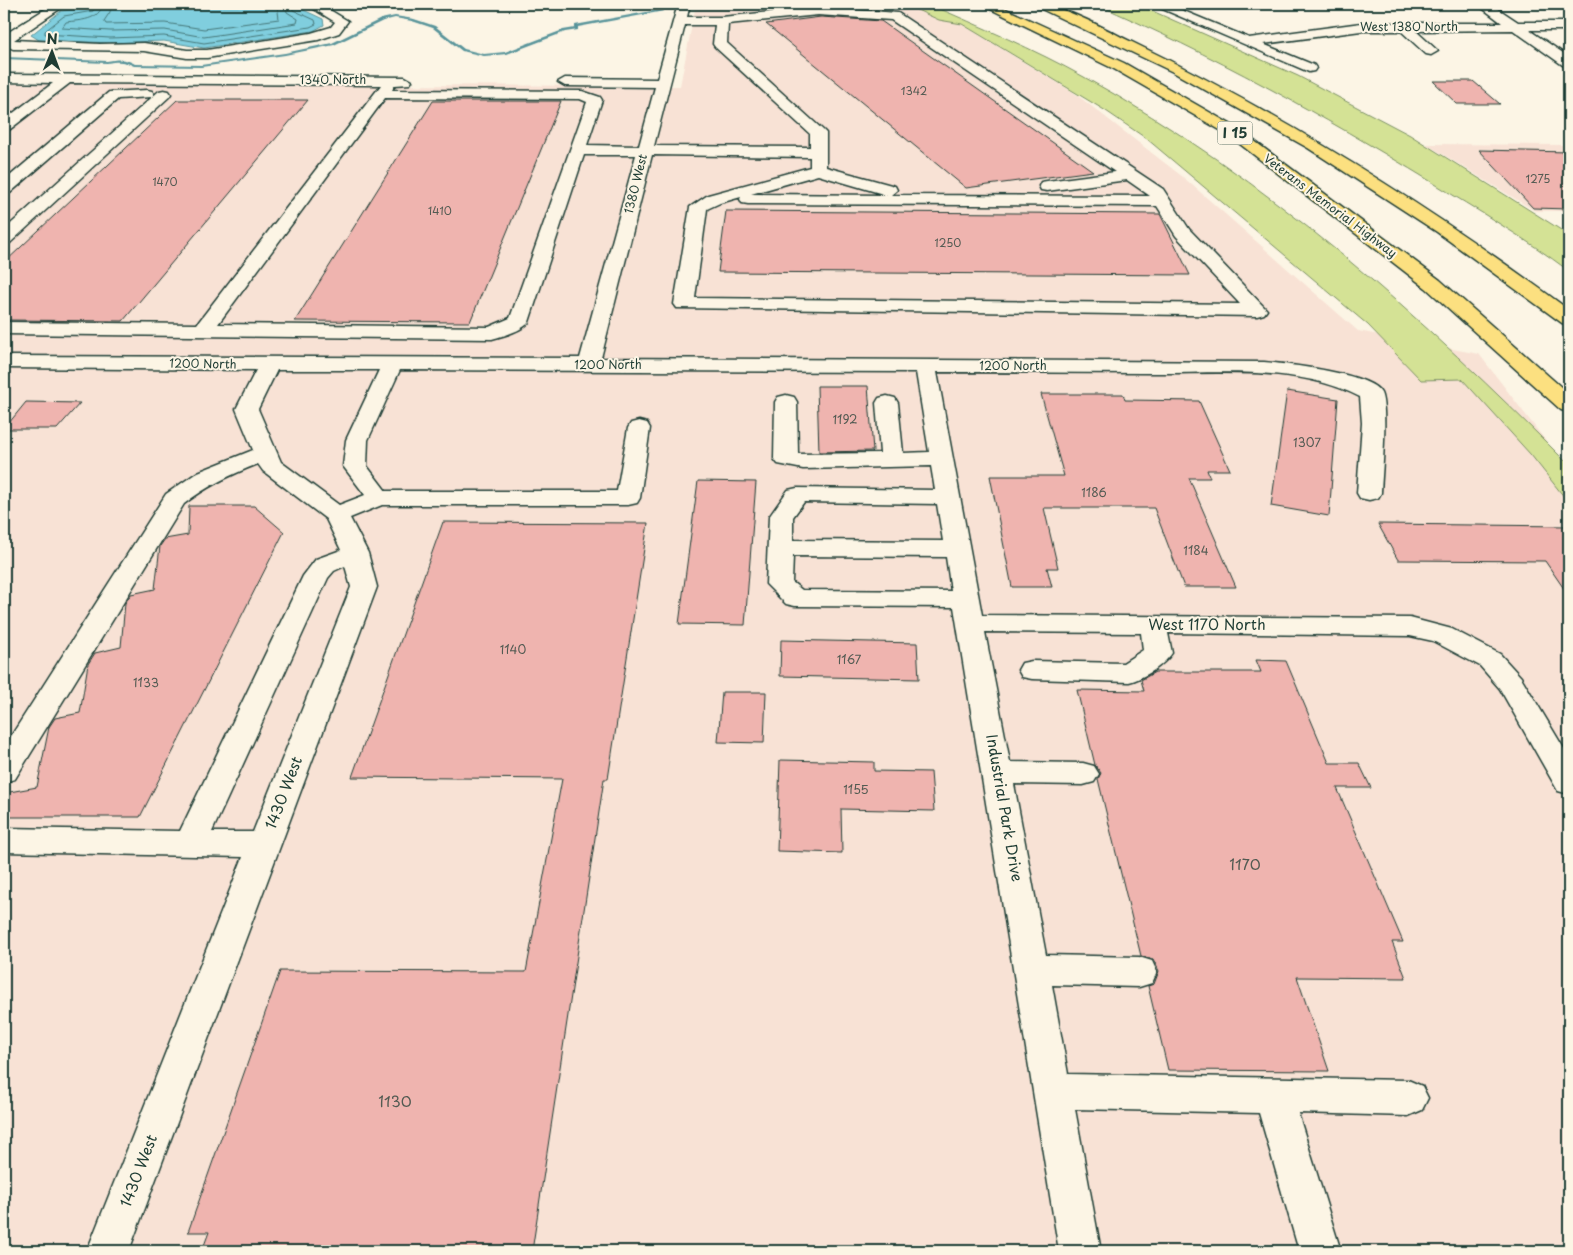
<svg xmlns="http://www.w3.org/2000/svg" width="1573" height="1255" font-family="'Playpen Sans',sans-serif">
	<rect width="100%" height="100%" fill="#fcf5e5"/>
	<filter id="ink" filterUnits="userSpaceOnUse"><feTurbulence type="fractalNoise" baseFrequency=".02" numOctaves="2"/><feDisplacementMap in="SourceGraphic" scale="10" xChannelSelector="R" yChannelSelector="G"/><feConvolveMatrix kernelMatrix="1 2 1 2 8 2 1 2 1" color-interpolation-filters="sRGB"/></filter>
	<g filter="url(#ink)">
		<path fill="#f8e2d5" d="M696 4H908L963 25 1073 92 1183 177 1358 331 1479 354 1569 471V1251H4V84L680 86Z
			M1426 144 1569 145V211H1535Z"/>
		<path fill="#d4e295" stroke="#7a9064" d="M904 4H929C981 27 1034 49 1084 77 1268 178 1423 318 1569 465V503L1531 455 1462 379 1421 380 1368 325 1147 139 1106 111 962 24 939 20Z
			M1096 4H1133L1148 9 1298 76 1410 135 1569 235V271C1525 238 1477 210 1430 181 1322 115 1211 54 1096 4Z"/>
		<path fill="#80cede" stroke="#59949a" d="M94 6H295L323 19 324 25 313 31 204 48 164 41 111 43 39 40 31 35 61 11Z"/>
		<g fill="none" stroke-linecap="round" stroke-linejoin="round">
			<path stroke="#467778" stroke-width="1" d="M97 4 93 11 64 16 45 31V34L110 38 164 36 204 43 310 27 316 24 315 20 293 10 291 4
				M103 4C99 21 80 20 66 22L62 28 110 31 165 30 204 37 297 23 298 19 287 12 285 4
				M111 4 110 12 104 21 106 24 165 23 204 29 279 19 277 4"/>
			<path fill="#59949a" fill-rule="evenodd" d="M877 4H902L906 5 904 6Z
				M663 9 664 11 578 27V30L565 32 507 54 484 56 462 51 433 28 412 21 395 18 383 21 334 45 285 55 201 67 134 66C124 61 118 61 107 63L4 59V57L107 61C117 59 126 58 135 64L201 65 285 53 332 43 381 19 395 16 414 19 435 26 464 49 484 54 505 52 563 30 575 28V25Z"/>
		</g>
		<path fill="#efb4af" stroke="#1f3d34" d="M821 17 881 21 1093 171 966 188 766 24Z
			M1433 81H1473L1500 104H1457Z
			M177 100H308L123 321 4 320V263Z
			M433 101H561L470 322 295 321Z
			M1479 150 1569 152V209L1533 208Z
			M726 211 1160 214 1190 275 718 272Z
			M817 386H868L873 451 819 452Z
			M1287 391 1338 399 1329 516 1271 506Z
			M1041 394H1123L1125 400 1199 401 1230 470H1207L1210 478H1189L1236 587H1184L1154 508H1044L1058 568H1047L1052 587H1012L990 476H1064Z
			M26 402 80 403 57 429H4Z
			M698 481 756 482 745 625 679 624Z
			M189 506H254L284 532 140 817H4V793L37 787 49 727 55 718 80 713 88 664 95 653 121 647 125 603 131 594 155 589 160 546 165 539 188 535Z
			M443 522 648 523 608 779H604L532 1251H202L209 1232H188L280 971 526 972 562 779 352 777Z
			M1378 524 1569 526V596L1545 561 1398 560Z
			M781 640 917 643 919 679 780 676Z
			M1256 660 1286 661 1329 763H1359L1371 788H1337L1403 942H1392L1406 978 1297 977 1329 1071 1168 1070 1148 986 1154 984 1159 971 1153 959 1141 956 1098 779 1101 773 1095 765 1077 690 1144 691 1141 680 1155 672H1261Z
			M722 692H766L764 743 718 742Z
			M780 760 874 762V771L931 772 934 811 841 809 842 853 777 851Z"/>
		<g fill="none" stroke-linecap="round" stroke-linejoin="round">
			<defs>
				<path id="minor" d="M53 4H67L14 40 100 44 144 43 187 50H207L311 33 331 27 335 22 306 4H320L348 21 339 33 318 40 207 58H187L144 51 13 49 4 45V35Z
					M678 4H690L687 17H722L818 7 898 13 1163 189 1189 229 1267 310 1264 314 1257 316 677 308 674 304 690 207 708 195 810 167V157L652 155 601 358 1264 362C1285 364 1372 373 1381 393 1388 409 1382 472 1381 493L1378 498 1369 500 1360 498 1357 493 1362 423 1360 397C1297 364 1216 374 1147 373 1077 373 1007 372 937 372L982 615 1410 618 1452 629 1500 654 1521 677 1569 757V794L1558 791 1500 689 1480 666 1433 641 1410 636 1168 633 1172 653C1163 666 1144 678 1129 682L1032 679 1022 677 1018 670 1022 663 1032 661 1123 663 1143 650 1141 633 985 632 1010 762 1083 763 1094 766 1099 774 1094 782 1083 785 1014 784 1046 955 1139 957 1152 961 1157 972 1152 983 1139 987 1052 985 1068 1074 1408 1080 1422 1086 1428 1098 1422 1110 1408 1116 1298 1113 1340 1248 1339 1251H1299L1259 1113 1075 1109 1101 1251H1059L954 607 795 606 786 604 766 584 769 517 788 490 797 488 935 490 931 466 803 469 778 464 774 459 775 402 778 397 786 395 794 397 797 402 798 454 880 453 876 403 879 398 887 396 895 398 898 403 903 453 929 452 916 372 400 370 368 440 367 466 386 491H617L628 428 631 423 639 421 647 423 650 428 640 498 637 503 628 505H382L350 518 368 553 377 587 129 1251H87L243 857 4 852V828L180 831 303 576 316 559 341 550 326 519 263 471 258 464C232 474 207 486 184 504L15 779 4 782V747L166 494 198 472 253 450 236 409 256 370 4 368V356L580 358 636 155H584L529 322C522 331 503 336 492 339L4 334V322L197 324 381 85 70 83 9 130 4 132V120L53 83 4 82V74L405 77 412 81 410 84 395 85 392 90 582 91 600 97 602 100 587 145 639 146 655 87 565 86 558 82 565 78 657 79ZM818 15 891 20 1115 172 1047 181 1041 182 1039 186 1041 190 1047 191 1127 180 1150 196 891 195 897 190 895 186 826 167V133L823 130 727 43 728 24ZM685 25H715L713 44 715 47 810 134V147L654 146ZM385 98 580 99 587 102 510 318 489 327 218 324ZM818 175 883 194 887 195 751 194ZM741 197 740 199 742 203 748 204 1157 206 1176 236 1240 304 695 298 707 209 720 203ZM277 370H379L346 440 343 466 365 495 339 505 281 462 258 409ZM804 502 937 504 943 541 793 540V517ZM793 556 946 557 951 591 802 590 792 582ZM345 566 351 587 253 832H212L328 578 334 571Z
					M1151 4H1167L1249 38 1361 23H1502L1477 4H1491L1518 22H1569V30H1529L1569 57V67L1564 66 1513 30 1416 31 1438 51 1431 55 1426 54 1401 31H1361L1263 44 1314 65 1316 68 1314 71 1309 72Z
					M147 90 152 91 154 94 152 97 118 99 10 193 4 194V181L109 92Z
					M164 90 169 91 171 94 169 97 10 243 4 244V230L159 91Z"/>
				<path id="highway" d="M980 4H995L1124 63 1237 128 1440 280 1569 394V412L1561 410 1426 288 1227 134 1114 69Z
					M1031 4C1058 2 1107 30 1132 42 1287 117 1431 208 1569 310V325L1562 323 1437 232 1308 148 1173 72Z"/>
			</defs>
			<use href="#minor" stroke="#1f3d34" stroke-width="3"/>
			<use href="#highway" stroke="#1f3d34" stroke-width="3"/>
			<use href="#minor" fill="#fcf5e5" fill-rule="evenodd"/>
			<use href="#highway" fill="#fce080" fill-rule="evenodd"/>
		</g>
	</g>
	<g text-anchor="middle" stroke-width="4" stroke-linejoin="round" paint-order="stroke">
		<g font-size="11" fill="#535b53">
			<text x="914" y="95">1342</text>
			<text x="1538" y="183">1275</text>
			<text x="165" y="186">1470</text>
			<text x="440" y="215">1410</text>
			<text x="948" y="247">1250</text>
		</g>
		<g font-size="12" fill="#1f3d34" stroke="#fcf5e5">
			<text x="1409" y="31">West 1380 North</text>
			<text x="333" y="84">1340 North</text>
			<text transform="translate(636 184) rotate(-76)" y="4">1380 West</text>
			<text transform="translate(1330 206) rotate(37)" y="4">Veterans Memorial Highway</text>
			<text transform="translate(203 364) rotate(1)" y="4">1200 North</text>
			<text x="608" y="369">1200 North</text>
			<text x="1013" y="370">1200 North</text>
		</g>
		<g font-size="12" fill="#535b53">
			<text x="845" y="424">1192</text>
			<text x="1307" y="447">1307</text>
			<text x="1094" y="497">1186</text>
			<text x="1196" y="555">1184</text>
			<text x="513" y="654">1140</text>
			<text x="849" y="664">1167</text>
			<text x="146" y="687">1133</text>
			<text x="856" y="794">1155</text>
		</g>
		<rect fill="#fcf5e5" stroke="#617469" stroke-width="1" x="1217.5" y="121.5" width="35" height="23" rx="4"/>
		<g font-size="14" font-weight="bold" fill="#1f3d34">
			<text x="1235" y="138">I 15</text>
		</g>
		<g font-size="15" fill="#1f3d34" stroke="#fcf5e5">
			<text x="1207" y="630">West 1170 North</text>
			<text transform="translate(284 793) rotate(-69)" y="5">1430 West</text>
			<text transform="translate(1004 808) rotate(80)" y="5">Industrial Park Drive</text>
			<text transform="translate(139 1171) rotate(-69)" y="5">1430 West</text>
		</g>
		<g font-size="15" fill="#535b53">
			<text x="1245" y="870">1170</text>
			<text x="395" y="1107">1130</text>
		</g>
	</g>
	<rect width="1573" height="1255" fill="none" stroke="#fcf5e5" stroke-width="20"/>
	<rect x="10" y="10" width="1553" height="1235" fill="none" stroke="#1f3d34" stroke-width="2" filter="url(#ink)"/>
	<g transform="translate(52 52) rotate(1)" stroke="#fcf5e5" stroke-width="4" paint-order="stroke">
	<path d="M0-4L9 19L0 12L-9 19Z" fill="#1f3d34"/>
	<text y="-8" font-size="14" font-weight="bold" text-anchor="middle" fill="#1f3d34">N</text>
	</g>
</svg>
